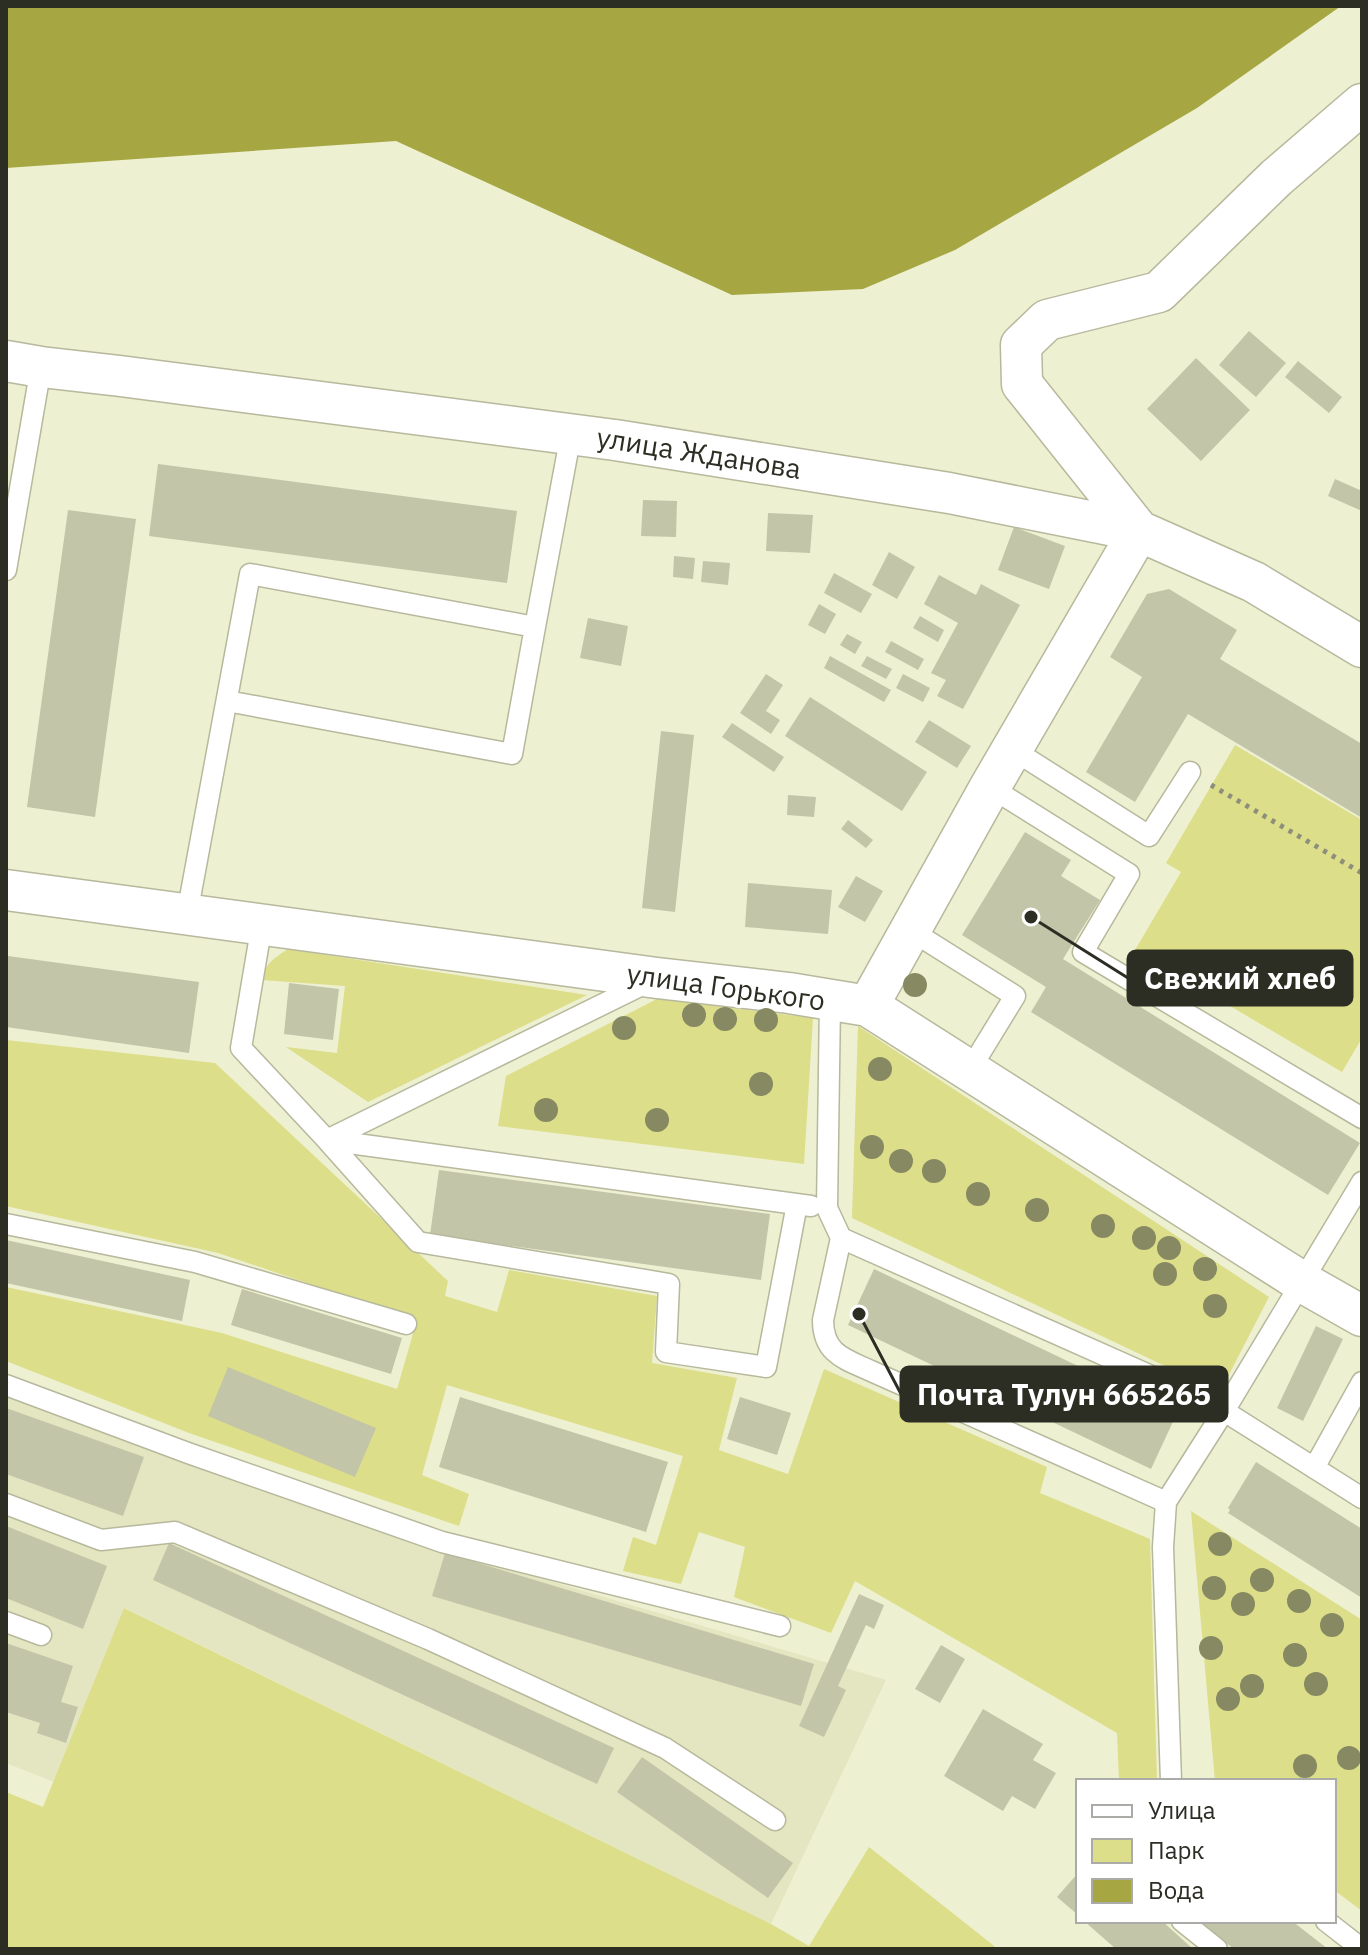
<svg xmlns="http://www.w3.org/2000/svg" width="1368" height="1955" font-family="'IBM Plex Sans',sans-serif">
	<rect width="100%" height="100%" fill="#eef0d2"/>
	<path fill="#e4e6c1" d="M6 1392 175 1459 427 1545 886 1680 771 1924 125 1608 54 1782 6 1763Z"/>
	<path fill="#dcde89" d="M1235 745 1362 820V1038L1342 1072 1135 950 1181 872 1166 863Z
		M288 949 587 995 368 1102 286 1047 337 1053 345 986 261 980C266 963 273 959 288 949Z
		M657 999 813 1018 804 1164 498 1126 506 1076Z
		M858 1026 1269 1297 1220 1392 852 1218Z
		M6 1040 215 1063 448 1281 445 1296 497 1312 509 1270 657 1296 652 1363 737 1378 719 1450 788 1474 824 1369 1047 1467 1040 1493 1150 1539 1157 1781H1119L1117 1733 855 1581 831 1633 734 1597 745 1547 699 1532 681 1584 623 1571 633 1537 656 1545 683 1456 447 1385 422 1475 469 1494 459 1526 189 1433 6 1361V1287L222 1333 397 1389 417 1320 218 1253 6 1206Z
		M1191 1511 1362 1620V1911L1334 1890V1781H1215Z
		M124 1608 771 1924 809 1946 869 1847 998 1949H6V1792L43 1807Z"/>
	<path fill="#a6a743" d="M6 6H1341L1197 108 955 250 863 289 732 295 396 141 6 168Z"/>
	<path fill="#c3c5a8" d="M1249 331 1286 363 1256 397 1219 365Z
		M1196 358 1250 410 1201 461 1147 409Z
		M1298 361 1342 397 1329 413 1285 377Z
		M158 464 517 511 507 583 149 536Z
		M1335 479 1362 491V511L1328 496Z
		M643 500 677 501 676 537 641 536Z
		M68 510 136 519 95 817 27 807Z
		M768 513 813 515 810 553 766 551Z
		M1014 527 1065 546 1049 589 998 570Z
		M889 552 915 567 897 599 872 585Z
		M674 556 695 558 693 579 673 577Z
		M703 561 730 563 728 585 701 582Z
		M834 573 872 594 861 613 824 593Z
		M939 575 976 595 981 584 1020 605 963 709 937 696 946 680 931 673 958 623 924 604Z
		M1169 589 1237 630 1220 659 1362 744V818L1188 714 1135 802 1086 772 1142 677 1110 657 1147 594Z
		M819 604 836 614 825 634 808 625Z
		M920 616 944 630 938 642 913 628Z
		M588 618 628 626 621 666 580 658Z
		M847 634 862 642 855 654 840 645Z
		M891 641 924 659 918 670 885 652Z
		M830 656 891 690 884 702 824 668Z
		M867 656 892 669 886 679 861 666Z
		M766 674 783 685 766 711 780 720 771 734 740 713Z
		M903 674 930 688 923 702 896 688Z
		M810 697 927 772 902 811 785 736Z
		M929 720 971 746 957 768 915 742Z
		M732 723 784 757 774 772 722 737Z
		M661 731 694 735 675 912 642 908Z
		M788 795 816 797 814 817 787 815Z
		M848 820 873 840 866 848 841 829Z
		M1025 832 1071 860 1061 876 1100 900 1063 959 1360 1143 1328 1195 1031 1012 1046 987 962 935Z
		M856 876 883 891 865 922 838 907Z
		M748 883 832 890 828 934 745 927Z
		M8 956 199 982 189 1053 6 1027V974Z
		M289 983 339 989 333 1040 284 1034Z
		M439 1170 770 1214 761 1280 430 1235Z
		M6 1240 190 1280 182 1321 6 1283Z
		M874 1269 1177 1413 1151 1469 848 1325Z
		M242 1289 402 1338 391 1374 231 1325Z
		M1316 1326 1343 1339 1303 1421 1277 1408Z
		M228 1367 376 1428 355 1477 208 1416Z
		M460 1397 668 1462 646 1532 439 1467Z
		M740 1397 791 1413 777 1455 727 1439Z
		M6 1408 144 1457 123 1516 6 1474Z
		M1256 1462 1362 1529V1598L1228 1513 1230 1510 1228 1508Z
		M6 1526 107 1566 83 1629 6 1598Z
		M169 1543 614 1748 597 1784 153 1580Z
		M445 1553 814 1664 801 1706 432 1596Z
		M859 1594 884 1605 874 1629 866 1625 838 1686 846 1690 824 1737 799 1726Z
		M6 1643 73 1666 61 1702 78 1707 66 1743 37 1733 40 1723 6 1712Z
		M941 1645 965 1659 940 1703 915 1689Z
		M983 1709 1043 1744 1033 1760 1056 1773 1035 1809 1012 1796 1003 1811 944 1776Z
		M642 1757 793 1863 768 1898 617 1792Z
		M1078 1873V1915L1057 1897Z
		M1084 1921H1162L1193 1949H1116Z
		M1198 1921H1292L1328 1949H1234Z"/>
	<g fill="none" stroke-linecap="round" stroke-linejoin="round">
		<defs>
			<path id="service" d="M6 570 41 367
				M227 701 512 754 535 627
				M1012 749 1149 836 1190 772
				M990 787 1129 874 1083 952 1362 1118
				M187 914 250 574 535 627 571 434
				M262 924 241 1048 327 1140 646 983
				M910 930 1015 996 969 1071
				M830 1001 827 1208 841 1238 1178 1388 1224 1411 1362 1498
				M327 1140 418 1242 669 1284 666 1352 766 1367 797 1204
				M327 1140 811 1206
				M6 1224 195 1262 406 1324
				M841 1238 823 1320C823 1354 845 1359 871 1371L1166 1502
				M6 1385 188 1453 442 1542 780 1626
				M1314 1468 1362 1382
				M6 1504 101 1540 175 1532 428 1639 665 1748 775 1820
				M6 1622 41 1635
				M1171 1781 1163 1547 1166 1502 1224 1411 1362 1182
				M1182 1921 1217 1949
				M1326 1921 1362 1949"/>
			<path id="minor" d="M6 361 41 367 120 376 615 440 949 493 1139 531 1254 582 1362 647
				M6 890 657 978 789 993 868 1006 1302 1282 1362 1316
				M868 1006 990 787 1139 531 1022 384 1021 345 1047 320 1159 292 1276 178 1362 104"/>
		</defs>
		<use href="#service" stroke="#b7b89c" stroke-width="23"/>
		<use href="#minor" stroke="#b7b89c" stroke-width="43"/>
		<path stroke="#8d8f7a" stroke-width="5" stroke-dasharray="4 6" stroke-linecap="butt" d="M1211 785 1362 873"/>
		<use href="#service" stroke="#fff" stroke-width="20"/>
		<use href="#minor" stroke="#fff" stroke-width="40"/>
	</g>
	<g fill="#878963">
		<circle cx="915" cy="985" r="12"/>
		<circle cx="694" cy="1015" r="12"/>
		<circle cx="725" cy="1019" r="12"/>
		<circle cx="766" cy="1020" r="12"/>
		<circle cx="624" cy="1028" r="12"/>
		<circle cx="880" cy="1069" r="12"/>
		<circle cx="761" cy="1084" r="12"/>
		<circle cx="546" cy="1110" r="12"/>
		<circle cx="657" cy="1120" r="12"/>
		<circle cx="872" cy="1147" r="12"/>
		<circle cx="901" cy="1161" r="12"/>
		<circle cx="934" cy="1171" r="12"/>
		<circle cx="978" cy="1194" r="12"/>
		<circle cx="1037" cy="1210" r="12"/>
		<circle cx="1103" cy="1226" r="12"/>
		<circle cx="1144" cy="1238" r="12"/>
		<circle cx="1169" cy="1248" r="12"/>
		<circle cx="1205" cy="1269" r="12"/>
		<circle cx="1165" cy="1274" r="12"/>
		<circle cx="1215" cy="1306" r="12"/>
		<circle cx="1220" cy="1544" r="12"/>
		<circle cx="1262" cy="1580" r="12"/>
		<circle cx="1214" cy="1588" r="12"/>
		<circle cx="1299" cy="1601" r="12"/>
		<circle cx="1243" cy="1604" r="12"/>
		<circle cx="1332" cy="1625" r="12"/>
		<circle cx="1211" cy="1648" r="12"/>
		<circle cx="1295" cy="1655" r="12"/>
		<circle cx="1316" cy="1684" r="12"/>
		<circle cx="1252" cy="1686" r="12"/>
		<circle cx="1228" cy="1699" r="12"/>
		<circle cx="1349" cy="1758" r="12"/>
		<circle cx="1305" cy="1766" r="12"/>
	</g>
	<g text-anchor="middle" stroke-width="7" stroke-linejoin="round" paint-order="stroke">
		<g font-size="28" fill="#2d2e23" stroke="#fff">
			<text transform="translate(699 453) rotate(9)" y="10">улица Жданова</text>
			<text transform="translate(726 987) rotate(8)" y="10">улица Горького</text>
		</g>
	</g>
	<path fill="none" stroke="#2d2e23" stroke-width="3" d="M1031 917L1128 978M859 1314L901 1394"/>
	<g fill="#2d2e23" stroke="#fff" stroke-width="3">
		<circle cx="1031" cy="917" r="8"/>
		<circle cx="859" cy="1314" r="8"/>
	</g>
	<g fill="#2d2e23" stroke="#2d2e23" stroke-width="3">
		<rect x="1128" y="951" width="224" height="54" rx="8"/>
		<rect x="901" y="1367" width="326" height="54" rx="8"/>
	</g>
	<g font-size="30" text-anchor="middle" font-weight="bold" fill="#fff">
		<text x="1240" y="989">Свежий хлеб</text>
		<text x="1064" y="1405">Почта Тулун 665265</text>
	</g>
	<rect width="1368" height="1955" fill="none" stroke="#2d2e23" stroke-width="16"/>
	<rect x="1076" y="1779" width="260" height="144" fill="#ffffff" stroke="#ababa7" stroke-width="2"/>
	<rect x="1092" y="1805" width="40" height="12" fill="#ffffff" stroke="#ababa7" stroke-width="2"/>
	<text x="1148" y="1819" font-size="24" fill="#2d2e23">Улица</text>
	<rect x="1092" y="1839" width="40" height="24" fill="#dcde89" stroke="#ababa7" stroke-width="2"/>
	<text x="1148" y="1859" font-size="24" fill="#2d2e23">Парк</text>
	<rect x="1092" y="1879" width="40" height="24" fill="#a6a743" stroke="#ababa7" stroke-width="2"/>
	<text x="1148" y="1899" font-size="24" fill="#2d2e23">Вода</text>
</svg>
